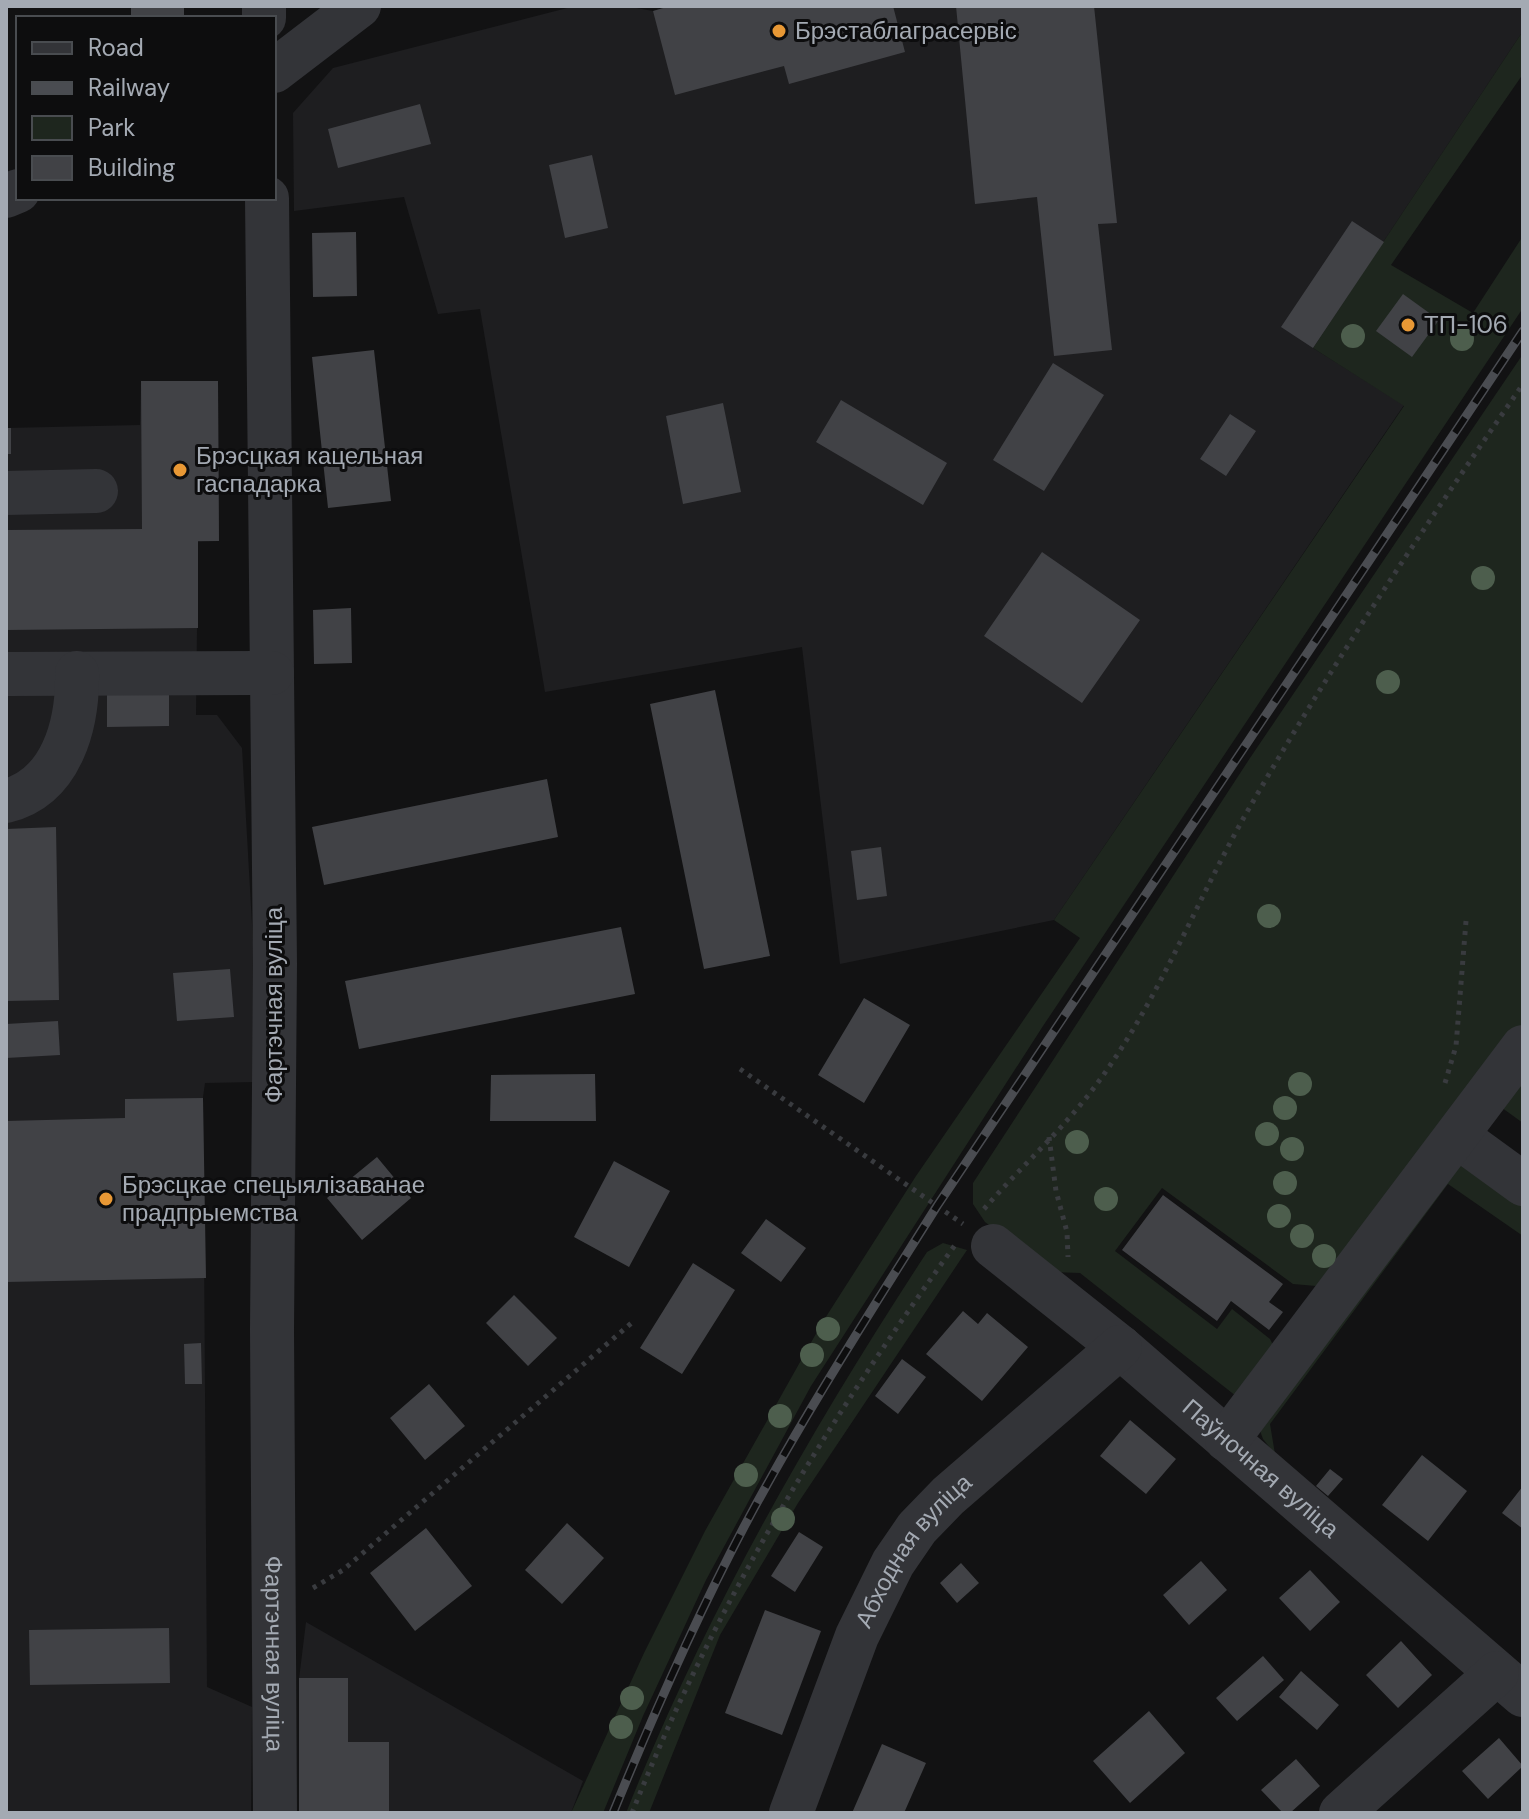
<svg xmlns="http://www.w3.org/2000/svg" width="1529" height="1819" font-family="'DM Sans',sans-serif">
	<rect width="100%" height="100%" fill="#121213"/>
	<path fill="#1e1e20" d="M575 6H625L653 11 670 6H1523V31L1313 348 1404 405 1054 920 840 964 802 647 545 692 480 309 438 314 404 197 294 211 293 113 333 68Z
		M141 381H218L219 541 198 542 196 715H217L242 748 261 1082 205 1083 203 1097 207 1687 252 1707 251 1813H6V428L140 425Z
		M306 1622 583 1781 571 1813H299V1679Z"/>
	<path fill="#1e261e" d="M1523 31V74L1391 265 1473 313 1523 236V308L1043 1026 811 1386 706 1580 643 1716 603 1813H571L644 1653 705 1531 822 1323 916 1176 1080 938 1054 920 1404 406 1313 348Z
		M1523 354V1023L1336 1271 1316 1286 1293 1284 1162 1188 1115 1251 1217 1329 1232 1309 1270 1339 1273 1345 1241 1400 1080 1273 1052 1272 985 1222 973 1204V1183L1250 758Z
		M1523 1070V1123L1498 1105Z
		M1457 1166H1465L1523 1201V1236L1448 1184 1270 1424 1275 1454 1263 1439 1259 1428Z
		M943 1243 967 1250 798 1503 720 1635 649 1813H626C705 1614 810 1431 927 1252Z"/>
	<path fill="#414246" d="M131 6H184V18H131Z
		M670 6H893L905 52 789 84 784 66 675 95 653 11Z
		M956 6H1094L1117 223 1098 224 1112 350 1054 356 1037 197 975 204Z
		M420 104 431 144 338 168 328 129Z
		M592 155 608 228 565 238 549 165Z
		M1352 221 1384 242 1313 348 1281 327Z
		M356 232 357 296 313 297 312 233Z
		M1403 294 1439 320 1412 357 1376 331Z
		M374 350 391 501 328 508 312 357Z
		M1053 363 1104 395 1044 491 993 460Z
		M141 381H218L219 541H198V628L6 630V530L142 529Z
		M841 400 947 463 923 505 816 442Z
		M723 403 741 492 683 504 666 416Z
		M1230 414 1256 431 1226 476 1200 459Z
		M6 428H11V454H6Z
		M1042 552 1140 620 1082 703 984 636Z
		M351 608 352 663 314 664 313 610Z
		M715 690 770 956 704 969 650 704Z
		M169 691V726L107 727V692Z
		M547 779 558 837 324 885 312 827Z
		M56 827 59 1000 6 1001V829Z
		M881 847 887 896 857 900 851 851Z
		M621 927 635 994 359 1049 345 981Z
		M230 969 234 1017 177 1021 173 973Z
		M864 998 910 1025 864 1103 818 1075Z
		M58 1021 60 1055 6 1058V1024Z
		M595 1074 596 1121H490L491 1075Z
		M203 1098 206 1278 6 1282V1121L125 1118V1099Z
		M377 1157 411 1198 362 1240 327 1198Z
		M614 1161 670 1191 629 1267 574 1237Z
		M1163 1195 1283 1284 1269 1302 1283 1312 1269 1330 1231 1301 1217 1321 1122 1250Z
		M766 1219 806 1248 781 1282 741 1253Z
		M693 1263 735 1290 682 1374 640 1348Z
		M514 1295 557 1338 528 1366 486 1323Z
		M963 1311 978 1324 987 1313 1028 1347 982 1401 926 1354Z
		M201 1343 202 1384H185L184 1344Z
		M902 1359 926 1377 898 1414 875 1396Z
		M429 1384 465 1426 425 1460 390 1418Z
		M1130 1420 1176 1459 1146 1494 1100 1456Z
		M1422 1455 1467 1491 1428 1541 1382 1505Z
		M1330 1469 1343 1479 1328 1496 1316 1486Z
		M1523 1486V1529L1502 1513Z
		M567 1523 604 1558 562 1604 525 1570Z
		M426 1528 472 1586 415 1631 370 1573Z
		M799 1532 823 1547 795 1592 771 1576Z
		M1201 1561 1227 1590 1189 1625 1163 1595Z
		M961 1563 979 1583 957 1603 940 1583Z
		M1310 1570 1340 1602 1310 1631 1279 1598Z
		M765 1610 821 1631 782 1735 725 1713Z
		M169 1628 170 1683 30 1685 29 1630Z
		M1401 1641 1432 1675 1398 1708 1366 1675Z
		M1263 1656 1284 1680 1237 1721 1216 1698Z
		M1301 1671 1339 1705 1317 1730 1279 1697Z
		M299 1678H348V1742H389V1813H299Z
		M1149 1711 1185 1753 1130 1803 1093 1761Z
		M1499 1738 1523 1766 1488 1799 1462 1771Z
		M882 1744 926 1763 904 1813H852Z
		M1296 1759 1320 1786 1290 1813H1283L1261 1790Z"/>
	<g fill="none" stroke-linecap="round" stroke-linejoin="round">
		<path stroke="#393b3f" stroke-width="5" stroke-dasharray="4 6" stroke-linecap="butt" d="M740 1069 963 1224
			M1445 1083 1456 1046 1466 921
			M1049 1137 1056 1191 1067 1232 1068 1257
			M984 1209C1018 1170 1058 1134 1090 1093 1156 1008 1194 905 1247 812 1331 665 1427 523 1523 384
			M313 1588 343 1570 635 1320
			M632 1813C715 1604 824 1427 955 1245"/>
		<g stroke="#333438" stroke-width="44">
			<path d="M264 6V18"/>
			<path d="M274 71 359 6"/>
			<path d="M6 196 18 191"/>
			<path id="s1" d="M267 198 275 964 272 1330 275 1813"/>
			<path d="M6 493 96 491"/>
			<path d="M6 674 272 673"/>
			<path d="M6 801C62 787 78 724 77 673"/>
			<path d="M1457 1136 1523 1184"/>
			<path id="s2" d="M993 1246 1120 1347 1523 1695"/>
			<path d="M1227 1440 1523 1047"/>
			<path id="s3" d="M791 1813 857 1636 893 1563 917 1528 948 1496 1120 1347"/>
			<path d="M1341 1813 1497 1673"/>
		</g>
		<defs>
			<path id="rail" d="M613 1813C653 1715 696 1618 745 1525 803 1416 871 1311 937 1206L1523 331"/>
		</defs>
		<use href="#rail" stroke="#4a4c51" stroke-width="9"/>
		<use href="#rail" stroke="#0d0d0e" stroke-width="6" stroke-dasharray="18" stroke-linecap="butt"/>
	</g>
	<g fill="#4d5e4d">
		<circle cx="1353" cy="336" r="12"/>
		<circle cx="1462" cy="339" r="12"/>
		<circle cx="1483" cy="578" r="12"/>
		<circle cx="1388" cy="682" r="12"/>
		<circle cx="1269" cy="916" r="12"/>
		<circle cx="1300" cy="1084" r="12"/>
		<circle cx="1285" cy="1108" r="12"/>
		<circle cx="1267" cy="1134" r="12"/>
		<circle cx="1077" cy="1142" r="12"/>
		<circle cx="1292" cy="1149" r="12"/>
		<circle cx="1285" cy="1183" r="12"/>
		<circle cx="1106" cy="1199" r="12"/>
		<circle cx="1279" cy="1216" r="12"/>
		<circle cx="1302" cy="1236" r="12"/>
		<circle cx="1324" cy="1256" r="12"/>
		<circle cx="828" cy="1329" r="12"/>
		<circle cx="812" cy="1355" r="12"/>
		<circle cx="780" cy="1416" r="12"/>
		<circle cx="746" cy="1475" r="12"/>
		<circle cx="783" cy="1519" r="12"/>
		<circle cx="632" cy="1698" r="12"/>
		<circle cx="621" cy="1727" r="12"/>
	</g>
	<g fill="#e89835" stroke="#0d0d0e" stroke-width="3">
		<circle cx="779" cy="31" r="8"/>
		<circle cx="1408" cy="325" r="8"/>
		<circle cx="180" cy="470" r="8"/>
		<circle cx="106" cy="1199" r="8"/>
	</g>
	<g text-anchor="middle" stroke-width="6" stroke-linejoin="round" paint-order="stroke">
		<g font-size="24" fill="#a4aab3" stroke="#0d0d0e" text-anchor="start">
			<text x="795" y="39">Брэстаблаграсервіс</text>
			<text x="1424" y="333">ТП-106</text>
			<text x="196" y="464">Брэсцкая кацельная<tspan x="196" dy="28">гаспадарка</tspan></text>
			<text x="122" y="1193">Брэсцкае спецыялізаванае<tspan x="122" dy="28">прадпрыемства</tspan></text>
		</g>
		<g font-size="24" fill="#a4aab3" stroke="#0d0d0e">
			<text transform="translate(274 1005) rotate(-90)" y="8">Фартэчная вуліца</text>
			<text dy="8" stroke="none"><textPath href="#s2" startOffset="348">Паўночная вуліца</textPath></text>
			<text dy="8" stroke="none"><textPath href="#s3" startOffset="292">Абходная вуліца</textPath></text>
			<text dy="8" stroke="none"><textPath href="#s1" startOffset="1456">Фартэчная вуліца</textPath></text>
		</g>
	</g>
	<rect width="1529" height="1819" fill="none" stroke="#a4aab3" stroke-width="16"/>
	<rect x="16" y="16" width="260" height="184" fill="#0d0d0e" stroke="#494c50" stroke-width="2"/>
	<rect x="32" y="42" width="40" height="12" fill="#333438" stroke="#494c50" stroke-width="2"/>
	<text x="88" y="56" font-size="24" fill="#a4aab3">Road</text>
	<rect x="32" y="82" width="40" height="12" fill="#4a4c51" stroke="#494c50" stroke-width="2"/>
	<text x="88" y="96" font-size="24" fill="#a4aab3">Railway</text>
	<rect x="32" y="116" width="40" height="24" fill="#1e261e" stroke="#494c50" stroke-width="2"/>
	<text x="88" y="136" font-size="24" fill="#a4aab3">Park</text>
	<rect x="32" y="156" width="40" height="24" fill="#414246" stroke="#494c50" stroke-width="2"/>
	<text x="88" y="176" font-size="24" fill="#a4aab3">Building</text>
</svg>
